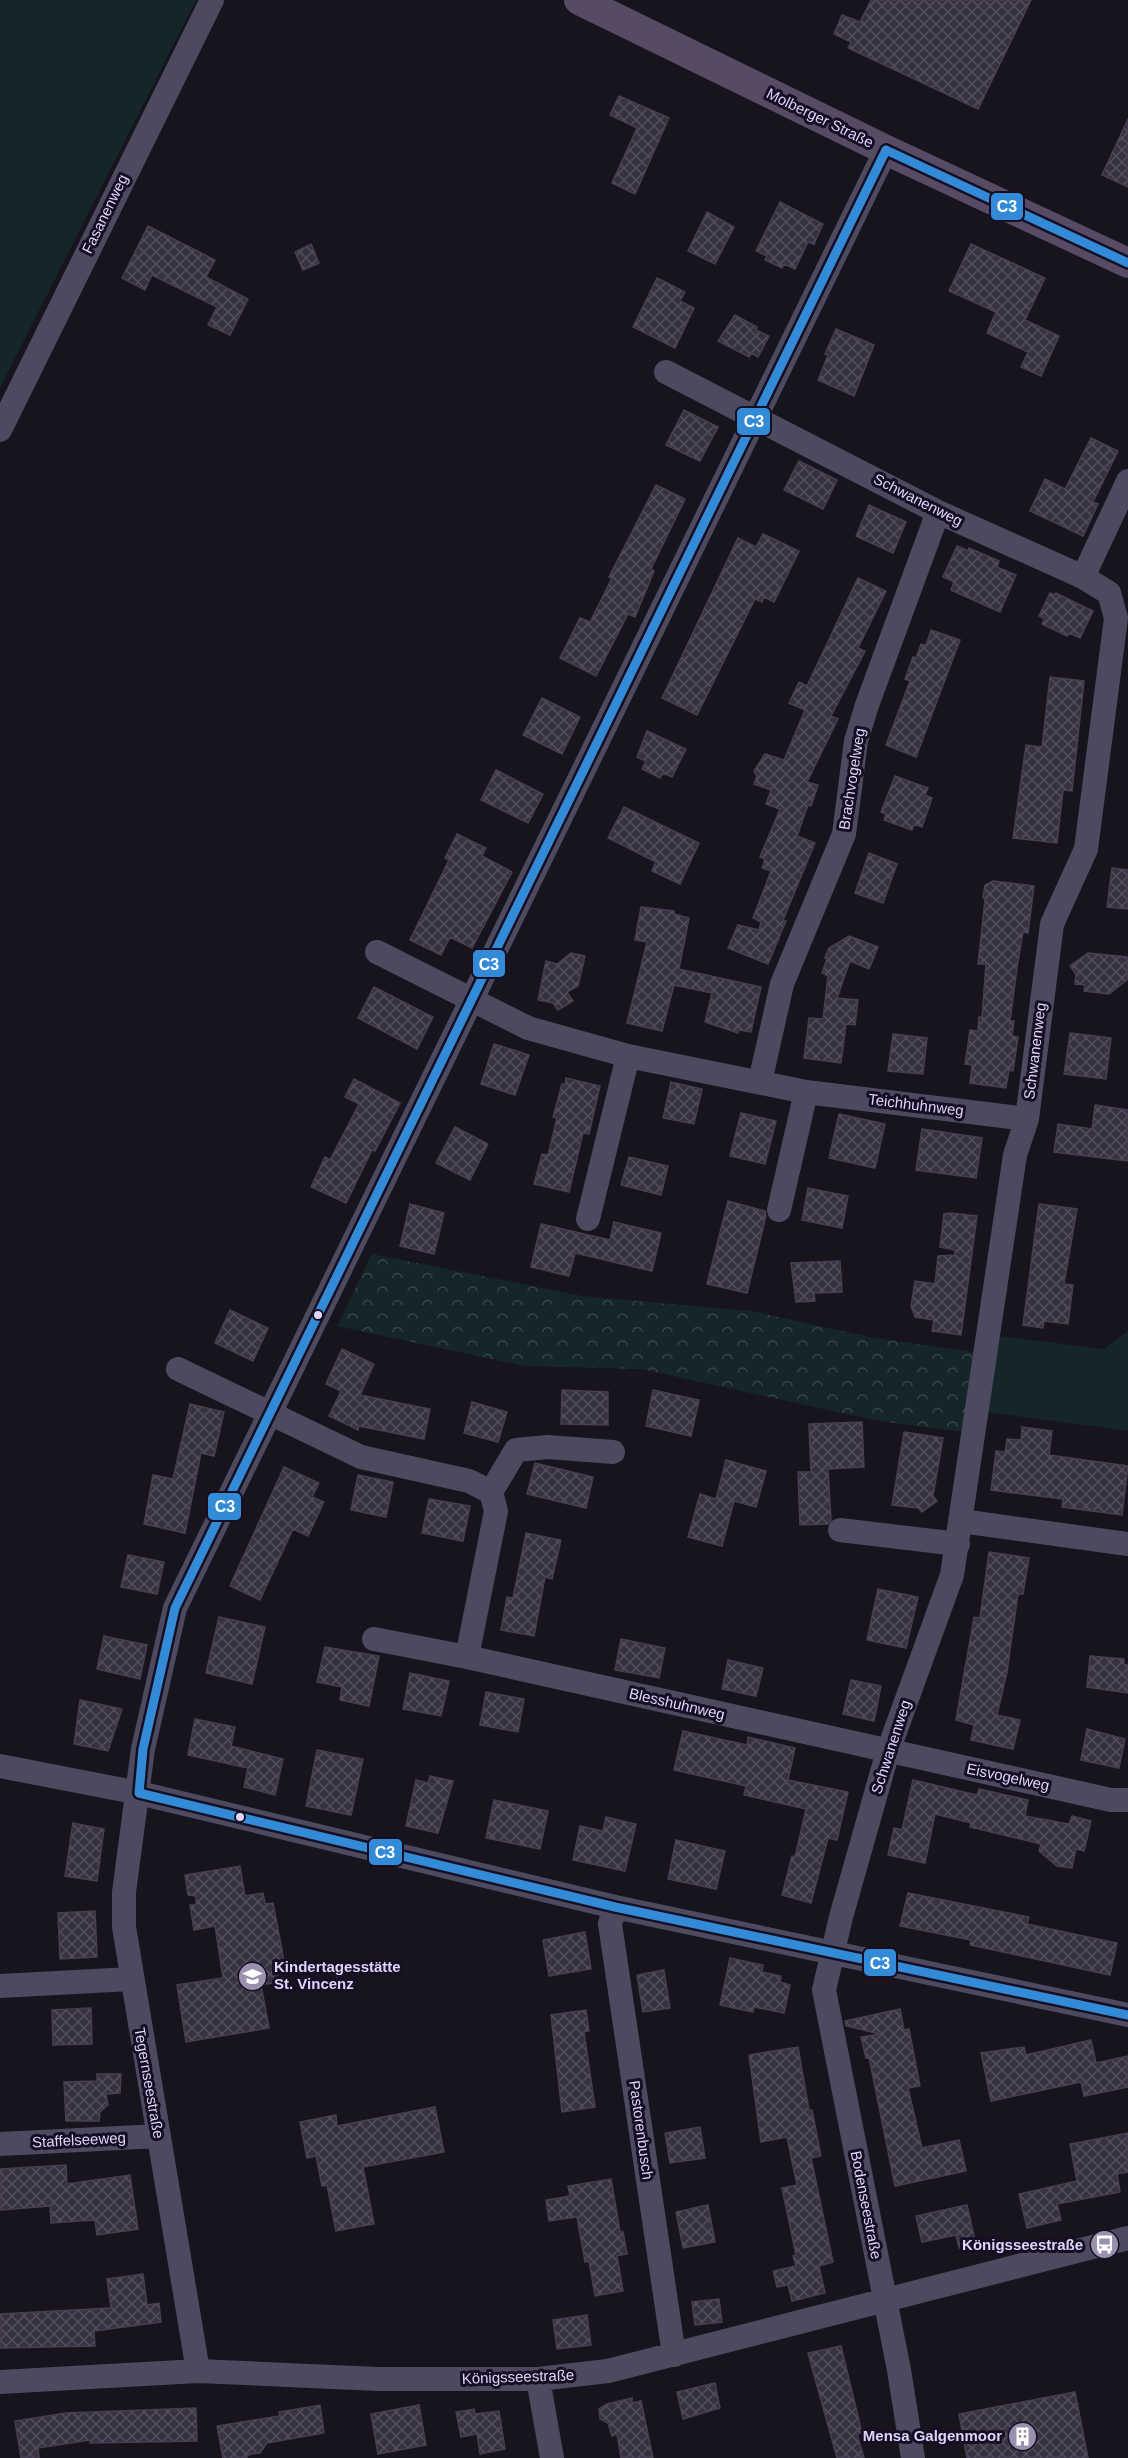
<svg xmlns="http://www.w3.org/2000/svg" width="1128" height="2458" font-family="Arial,sans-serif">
	<defs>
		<pattern id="park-crowns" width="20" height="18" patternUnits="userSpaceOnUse" patternTransform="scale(1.5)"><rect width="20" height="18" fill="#14262a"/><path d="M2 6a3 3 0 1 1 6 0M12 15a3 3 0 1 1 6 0" fill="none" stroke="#36454a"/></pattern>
		<pattern id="building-cross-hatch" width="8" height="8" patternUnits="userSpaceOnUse" patternTransform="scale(1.5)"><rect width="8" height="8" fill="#373240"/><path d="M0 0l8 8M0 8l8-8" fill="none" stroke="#544f5c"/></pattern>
	</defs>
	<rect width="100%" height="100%" fill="#17141e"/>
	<path fill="#14262a" d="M0 0H196L0 388Z
		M1128 1331V1431L987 1412 1000 1336 1104 1349Z"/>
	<path fill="url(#park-crowns)" d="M372 1254 582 1296 751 1311 875 1338 973 1352 963 1432 873 1420 642 1369 524 1366 337 1326Z"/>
	<path fill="url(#building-cross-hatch)" stroke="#453f51" stroke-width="1.5" d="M871 0H1031L978 109 848 48 851 42 834 34 842 15 860 22Z
		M619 96 669 118 635 194 612 183 637 128 610 115Z
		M1128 119V187L1102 175Z
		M780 202 823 224 814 244 808 242 795 269 784 264 782 268 765 260 767 256 756 251Z
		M707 212 734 227 715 264 688 251Z
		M148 226 215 260 206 277 248 299 230 335 208 325 217 307 152 275 145 290 122 278Z
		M311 244 319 263 303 270 295 252Z
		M971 244 1045 278 1025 320 1059 336 1041 376 1021 367 1028 352 987 333 996 312 949 291Z
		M657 278 685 292 680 301 694 308 675 348 633 327Z
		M735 315 757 327 756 330 769 336 758 357 751 353 749 357 718 341Z
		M836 329 874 345 854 396 818 380 828 355 825 354Z
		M684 410 718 427 700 461 666 445Z
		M1091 438 1118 451 1093 502 1098 504 1083 536 1030 511 1045 479 1065 489Z
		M799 461 837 480 823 509 784 490Z
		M656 485 685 499 651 569 654 571 635 617 628 614 596 676 560 658 580 618 590 622 612 578 609 577Z
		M869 505 906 522 893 553 856 536Z
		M763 534 799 551 774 602 764 597 762 602 755 599 697 715 662 698 738 538 756 547Z
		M957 546 968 551 969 548 999 561 997 567 1016 575 1000 612 951 590 954 582 943 577Z
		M858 578 886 591 858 648 865 651 831 716 838 719 807 782 818 785 811 806 808 805 797 836 815 843 783 920 786 921 768 964 728 948 738 925 759 930 761 922 753 918 771 871 762 868 765 859 760 857 780 809 766 804 771 790 754 784 757 776 754 771 765 754 784 760 805 710 789 703 799 682 807 686Z
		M1050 593 1055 595 1056 593 1093 611 1080 638 1069 633 1067 636 1042 624 1045 619 1039 616Z
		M931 630 960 640 916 757 886 745 910 681 905 679 913 657 916 658 921 644 926 645Z
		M1050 677 1084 681 1072 791 1063 790 1057 843 1013 838 1026 745 1042 747Z
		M542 698 580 717 562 754 523 735Z
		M647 731 686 749 672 777 663 773 660 778 642 769 646 761 637 757Z
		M496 770 543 794 528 823 481 800Z
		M895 776 928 788 925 795 932 798 922 827 914 824 912 830 884 820 886 814 881 812Z
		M624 807 699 843 680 884 652 871 656 862 608 838Z
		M457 834 486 848 482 856 512 872 472 948 450 937 441 955 410 940 449 860 445 858Z
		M869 853 897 864 883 903 855 893Z
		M1112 868 1128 870V909L1107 907Z
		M993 881 1034 886 1028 933 1023 932 1017 968 1010 1021H1014L1012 1036 1018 1037 1013 1071 1009 1070 1006 1088 970 1083 972 1065 965 1064 970 1030 978 1031 979 1017H982L986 964H978L985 900 983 897 985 885Z
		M641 907 674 911V914L689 918 679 969 761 987 751 1032 738 1030V1033L705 1022 712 993 674 985 662 1031 627 1023 647 942 635 940Z
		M849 936 878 947 869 969 850 961 837 998 858 1000 855 1025 846 1024 841 1063 804 1058 809 1018 823 1019 828 976 822 973 827 959 825 958 829 948Z
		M571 953 585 956 578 986 567 992 573 1001 558 1010 553 1003 538 1000 546 961 557 964Z
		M1088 953 1127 957 1128 979 1109 994 1084 991 1085 985 1075 984 1076 974 1070 966Z
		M374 987 433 1017 417 1049 358 1018Z
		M1070 1033 1111 1038 1106 1079 1064 1074Z
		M893 1034 927 1038 923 1074 888 1071Z
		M494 1044 529 1055 515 1095 481 1084Z
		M566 1078 600 1086 589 1134 583 1133 569 1192 534 1184 542 1154 548 1155 557 1118 553 1117 562 1084 565 1085Z
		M354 1079 400 1103 375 1151 372 1150 346 1203 311 1187 325 1157 330 1160 359 1104 345 1097Z
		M671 1082 702 1089 694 1124 663 1118Z
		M1095 1105 1128 1110V1161L1054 1152 1058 1124 1092 1129Z
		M741 1113 776 1121 765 1164 730 1156Z
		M839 1114 885 1124 875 1168 829 1158Z
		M455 1127 488 1144 470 1180 436 1163Z
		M922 1129 982 1138 976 1178 916 1170Z
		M629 1157 668 1166 661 1195 621 1185Z
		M808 1188 848 1196 842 1228 802 1220Z
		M728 1201 765 1211 766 1216 747 1293 707 1284Z
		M410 1204 444 1213 434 1254 400 1246Z
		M1039 1204 1077 1209 1064 1284 1073 1285 1068 1324 1044 1321 1043 1328 1023 1325Z
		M950 1213 977 1216 961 1335 932 1331 934 1320 915 1317 911 1306 915 1281 935 1284 938 1256 955 1255V1250L940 1247 944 1214Z
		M614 1222 661 1233 652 1271 575 1253 569 1276 531 1267 541 1224 610 1240Z
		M840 1261 842 1292 814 1293 815 1301 796 1302 791 1263Z
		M230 1310 268 1328 253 1361 215 1343Z
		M342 1349 374 1364 360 1395 430 1409 424 1439 359 1426 358 1430 329 1416 341 1391 326 1384Z
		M562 1390 608 1392V1425L561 1424Z
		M653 1390 699 1400 691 1436 646 1426Z
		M472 1402 507 1412 498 1442 464 1433Z
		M190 1404 224 1412 214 1456 201 1453 185 1533 144 1524 153 1475 173 1479Z
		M862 1422 864 1467 828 1469 831 1520 828 1524 800 1525 798 1472H811L809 1424Z
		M1022 1427 1052 1431 1049 1455 1128 1466 1122 1515 1062 1507 1063 1499 991 1490 996 1451 1005 1452 1007 1439 1021 1440Z
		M904 1432 943 1438 933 1496 937 1501 922 1512 918 1508 892 1505Z
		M726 1460 766 1471 756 1507 734 1501 722 1546 688 1537 700 1494 716 1499Z
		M535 1463 593 1477 586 1508 527 1494Z
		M284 1467 319 1483 312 1497 324 1502 308 1536 293 1529 260 1600 230 1586Z
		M358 1475 393 1482 386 1517 351 1510Z
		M429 1499 470 1506 463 1541 422 1533Z
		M526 1533 561 1540 552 1579 545 1577 534 1636 501 1630 507 1597 513 1598Z
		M989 1552 1029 1558 1023 1594H1018L1007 1672 997 1715 1020 1720 1013 1749 971 1740 974 1725 956 1720 974 1617 980 1618Z
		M128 1555 164 1562 157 1594 121 1587Z
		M878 1589 918 1597 906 1648 867 1640Z
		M219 1617 265 1627 252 1684 206 1673Z
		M104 1636 147 1645 140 1679 97 1669Z
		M621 1639 665 1648 659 1678 615 1670Z
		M325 1647 379 1656 369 1706 340 1700 342 1687 317 1682Z
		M1090 1656 1124 1659V1665H1128V1693L1087 1687Z
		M728 1660 763 1668 756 1696 722 1689Z
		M410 1673 449 1681 441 1716 403 1709Z
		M851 1680 881 1686 874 1721 843 1714Z
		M486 1692 524 1699 518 1732 480 1725Z
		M80 1700 122 1709 108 1751 74 1744Z
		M195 1719 235 1727 231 1746 283 1759 275 1795 244 1787 248 1768 188 1755Z
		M1087 1729 1125 1739 1119 1768 1081 1760Z
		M683 1731 747 1745 748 1737 795 1748 788 1780 848 1792 837 1840 828 1838 811 1903 782 1895 792 1856 795 1857 806 1809 744 1795 746 1786 674 1770Z
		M317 1750 363 1759 351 1815 306 1806Z
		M430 1776 453 1781 438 1833 406 1826 416 1780 428 1783Z
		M913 1780 977 1795 979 1789 1028 1800 1025 1816 1069 1824 1072 1816 1091 1821 1084 1851 1076 1849 1072 1868 1057 1866 1039 1851 1041 1844 970 1827 971 1823 935 1814 925 1863 888 1855 894 1828 902 1830Z
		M494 1800 548 1811 540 1849 486 1838Z
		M606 1817 636 1824 625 1871 573 1860 580 1826 603 1831Z
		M73 1823 104 1829 97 1881 65 1876Z
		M676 1840 725 1851 716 1889 668 1879Z
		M240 1866 245 1896 263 1893 265 1904 273 1903 282 1950 285 1970 277 1972 279 1982 261 1985 269 2028 186 2042 177 1985 223 1978 215 1926 194 1930 190 1905H196V1896L188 1895 185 1875Z
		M908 1893 1029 1917 1027 1924 1117 1943 1110 1975 970 1945 971 1940 900 1926Z
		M95 1911 97 1957 60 1959 58 1913Z
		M585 1932 591 1969 549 1976 543 1940Z
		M730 1958 763 1965 762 1972 781 1976 780 1982 790 1985 784 2013 754 2007 753 2012 720 2005Z
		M664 1970 670 2008 643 2012 637 1975Z
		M91 2008 92 2044 53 2045 52 2010Z
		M900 2009 904 2030 909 2029 920 2086 908 2088 922 2148 959 2140 966 2171 895 2186 869 2057 866 2058 861 2037 880 2034 846 2026 845 2021Z
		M586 2010 589 2031 584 2032 595 2107 562 2112 551 2015Z
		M1091 2040 1096 2063 1128 2056V2087L1084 2096 1081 2082 991 2101 981 2053 1024 2047 1026 2055Z
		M798 2047 809 2110H812L821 2156 811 2158 833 2262 819 2266 825 2293 792 2301 788 2285 777 2287 773 2271 796 2266 793 2256 796 2255 782 2188 797 2185 787 2137 761 2142 749 2055Z
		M97 2074H121L120 2093 106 2094 108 2105 100 2112 99 2121H66L64 2082 97 2081Z
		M435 2107 444 2152 363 2167 374 2224 336 2231 327 2185 322 2186 316 2156 307 2158 300 2122 336 2115 337 2126Z
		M700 2127 705 2158 670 2163 665 2133Z
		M1128 2133V2172L1117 2174 1120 2192 1057 2204 1061 2220 1027 2228 1019 2194 1077 2181 1070 2144Z
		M66 2165 67 2184 130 2175 138 2229 97 2235 95 2220 51 2223 50 2206 0 2210V2169Z
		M611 2179 620 2232H623L627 2254 617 2256 623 2291 595 2296 589 2261 585 2262 577 2217 549 2221 546 2200 570 2196 568 2186Z
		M708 2205 715 2242 683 2248 676 2212Z
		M967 2205 976 2245 959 2248 956 2235 922 2242 916 2216Z
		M143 2274 147 2305 159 2303 161 2322 94 2331 95 2346 0 2348V2314L111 2308 107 2279Z
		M719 2299 722 2322 695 2325 692 2302Z
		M587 2315 591 2345 557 2349 553 2320Z
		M841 2346 862 2433 857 2434 864 2458H837L808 2353Z
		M715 2383 720 2408 683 2419 677 2392Z
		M1075 2392 1088 2458H967L959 2414Z
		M632 2398V2403L641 2401 653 2458H621L617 2434 612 2436 608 2423 600 2419 599 2409 607 2404Z
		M320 2405 324 2433 267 2443 260 2453 250 2454 246 2458H223L217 2426 280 2416 279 2412Z
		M419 2405 426 2445 378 2454 371 2414Z
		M196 2408 197 2441 90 2443V2440L38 2448 39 2458H21L15 2421 66 2413Z
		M474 2409 475 2414 499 2411 505 2449 480 2454 477 2434 461 2437 456 2412Z"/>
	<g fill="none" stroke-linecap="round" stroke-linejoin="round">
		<path stroke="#4d495f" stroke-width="24" d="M666 372 938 512 1083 577 1109 593 1116 618 1086 849 1052 924 1027 1119 1015 1155 952 1575 888 1751 841 1917 824 1990 899 2370 913 2458
			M0 430 212 0
			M1083 577 1128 481
			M377 952 528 1028 628 1056 806 1092 1027 1119
			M760 1082 782 984 844 834 856 741 867 705 938 512
			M779 1210 806 1092
			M588 1219 628 1056
			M178 1369 361 1457 469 1481 491 1492 496 1511 467 1657 1111 1800H1128
			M491 1492 516 1450 548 1447 613 1452
			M961 1521 1128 1544
			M840 1530 958 1544
			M374 1639 467 1657
			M0 1766 139 1793 615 1907 1128 2015
			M615 1907 610 1924 674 2355
			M0 1986 131 1979
			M0 2144 159 2136
			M198 2371 124 1927V1892L143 1749 175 1608 886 150
			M538 2379 552 2458
			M0 2382 198 2371 378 2379H538L608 2371 1128 2238"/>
		<path stroke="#574a63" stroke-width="30" d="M579 0 886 150 1128 263"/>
		<defs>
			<path id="bus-1" d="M886 150 1128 263
				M139 1793 143 1749 175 1608 886 150
				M139 1793 615 1907 1128 2015"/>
		</defs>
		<use href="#bus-1" stroke="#160f23" stroke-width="14"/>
		<use href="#bus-1" stroke="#338bd7" stroke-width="9"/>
	</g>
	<defs>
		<symbol id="school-disc" viewBox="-11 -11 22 22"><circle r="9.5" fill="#9991ae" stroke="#160f23"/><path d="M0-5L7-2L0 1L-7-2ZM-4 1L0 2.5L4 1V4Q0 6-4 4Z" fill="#fff"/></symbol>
		<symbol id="bus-disc" viewBox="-11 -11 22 22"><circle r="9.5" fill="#9991ae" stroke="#160f23"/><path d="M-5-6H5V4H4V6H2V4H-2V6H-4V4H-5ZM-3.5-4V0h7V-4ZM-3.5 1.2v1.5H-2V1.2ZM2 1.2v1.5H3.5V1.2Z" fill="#fff"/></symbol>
		<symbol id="building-disc" viewBox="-11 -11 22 22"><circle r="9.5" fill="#9991ae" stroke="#160f23"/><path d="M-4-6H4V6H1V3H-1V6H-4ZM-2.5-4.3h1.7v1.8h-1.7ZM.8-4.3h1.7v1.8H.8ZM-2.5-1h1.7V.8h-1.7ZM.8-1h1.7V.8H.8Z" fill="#fff"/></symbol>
	</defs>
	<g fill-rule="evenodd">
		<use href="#school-disc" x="236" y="1960" width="33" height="33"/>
		<use href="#bus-disc" x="1088" y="2228" width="33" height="33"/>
		<use href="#building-disc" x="1006" y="2420" width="33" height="33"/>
	</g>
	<g fill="#dfd4fc" stroke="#160f23" stroke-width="2">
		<circle cx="318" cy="1315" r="5"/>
		<circle cx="240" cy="1817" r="5"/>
	</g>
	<g text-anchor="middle" stroke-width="6" stroke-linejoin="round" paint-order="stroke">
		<g font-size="15" fill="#dfd4fc" stroke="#160f23">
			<text transform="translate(820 118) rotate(26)" y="5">Molberger Straße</text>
			<text transform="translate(105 214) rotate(-64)" y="5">Fasanenweg</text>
			<text transform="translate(918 500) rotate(27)" y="5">Schwanenweg</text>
			<text transform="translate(852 779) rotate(-81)" y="5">Brachvogelweg</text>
			<text transform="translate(1035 1051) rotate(-83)" y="5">Schwanenweg</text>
			<text transform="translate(916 1105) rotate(7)" y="5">Teichhuhnweg</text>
			<text transform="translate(677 1704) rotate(13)" y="5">Blesshuhnweg</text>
			<text transform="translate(891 1747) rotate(-72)" y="5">Schwanenweg</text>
			<text transform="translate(1008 1777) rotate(12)" y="5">Eisvogelweg</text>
			<text transform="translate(149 2083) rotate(80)" y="5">Tegernseestraße</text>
			<text transform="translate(641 2130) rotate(82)" y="5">Pastorenbusch</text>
			<text transform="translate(79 2140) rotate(-3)" y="5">Staffelseeweg</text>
			<text transform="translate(866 2205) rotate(79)" y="5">Bodenseestraße</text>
			<text transform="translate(518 2377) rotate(-2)" y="5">Königsseestraße</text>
		</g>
		<g font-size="15" font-weight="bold" fill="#dfd4fc" stroke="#160f23" text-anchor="end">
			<text x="274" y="1972" text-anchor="start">Kindertagesstätte<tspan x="274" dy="17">St. Vincenz</tspan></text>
			<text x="1083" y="2250">Königsseestraße</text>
			<text x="1002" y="2441">Mensa Galgenmoor</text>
		</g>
	</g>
	<g stroke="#160f23" stroke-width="2">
		<rect x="990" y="192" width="34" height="29" rx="6" fill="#338bd7"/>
		<rect x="736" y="407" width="35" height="29" rx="6" fill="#338bd7"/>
		<rect x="472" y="949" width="34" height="29" rx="6" fill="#338bd7"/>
		<rect x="207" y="1492" width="35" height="29" rx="6" fill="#338bd7"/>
		<rect x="368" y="1838" width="35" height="28" rx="6" fill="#338bd7"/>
		<rect x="863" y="1948" width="34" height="29" rx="6" fill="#338bd7"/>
	</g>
	<g font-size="16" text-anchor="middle" font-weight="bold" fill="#fff">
		<text x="1007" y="212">C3</text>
		<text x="754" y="427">C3</text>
		<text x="489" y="970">C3</text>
		<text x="225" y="1512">C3</text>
		<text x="385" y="1858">C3</text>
		<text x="880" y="1969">C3</text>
	</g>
</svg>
